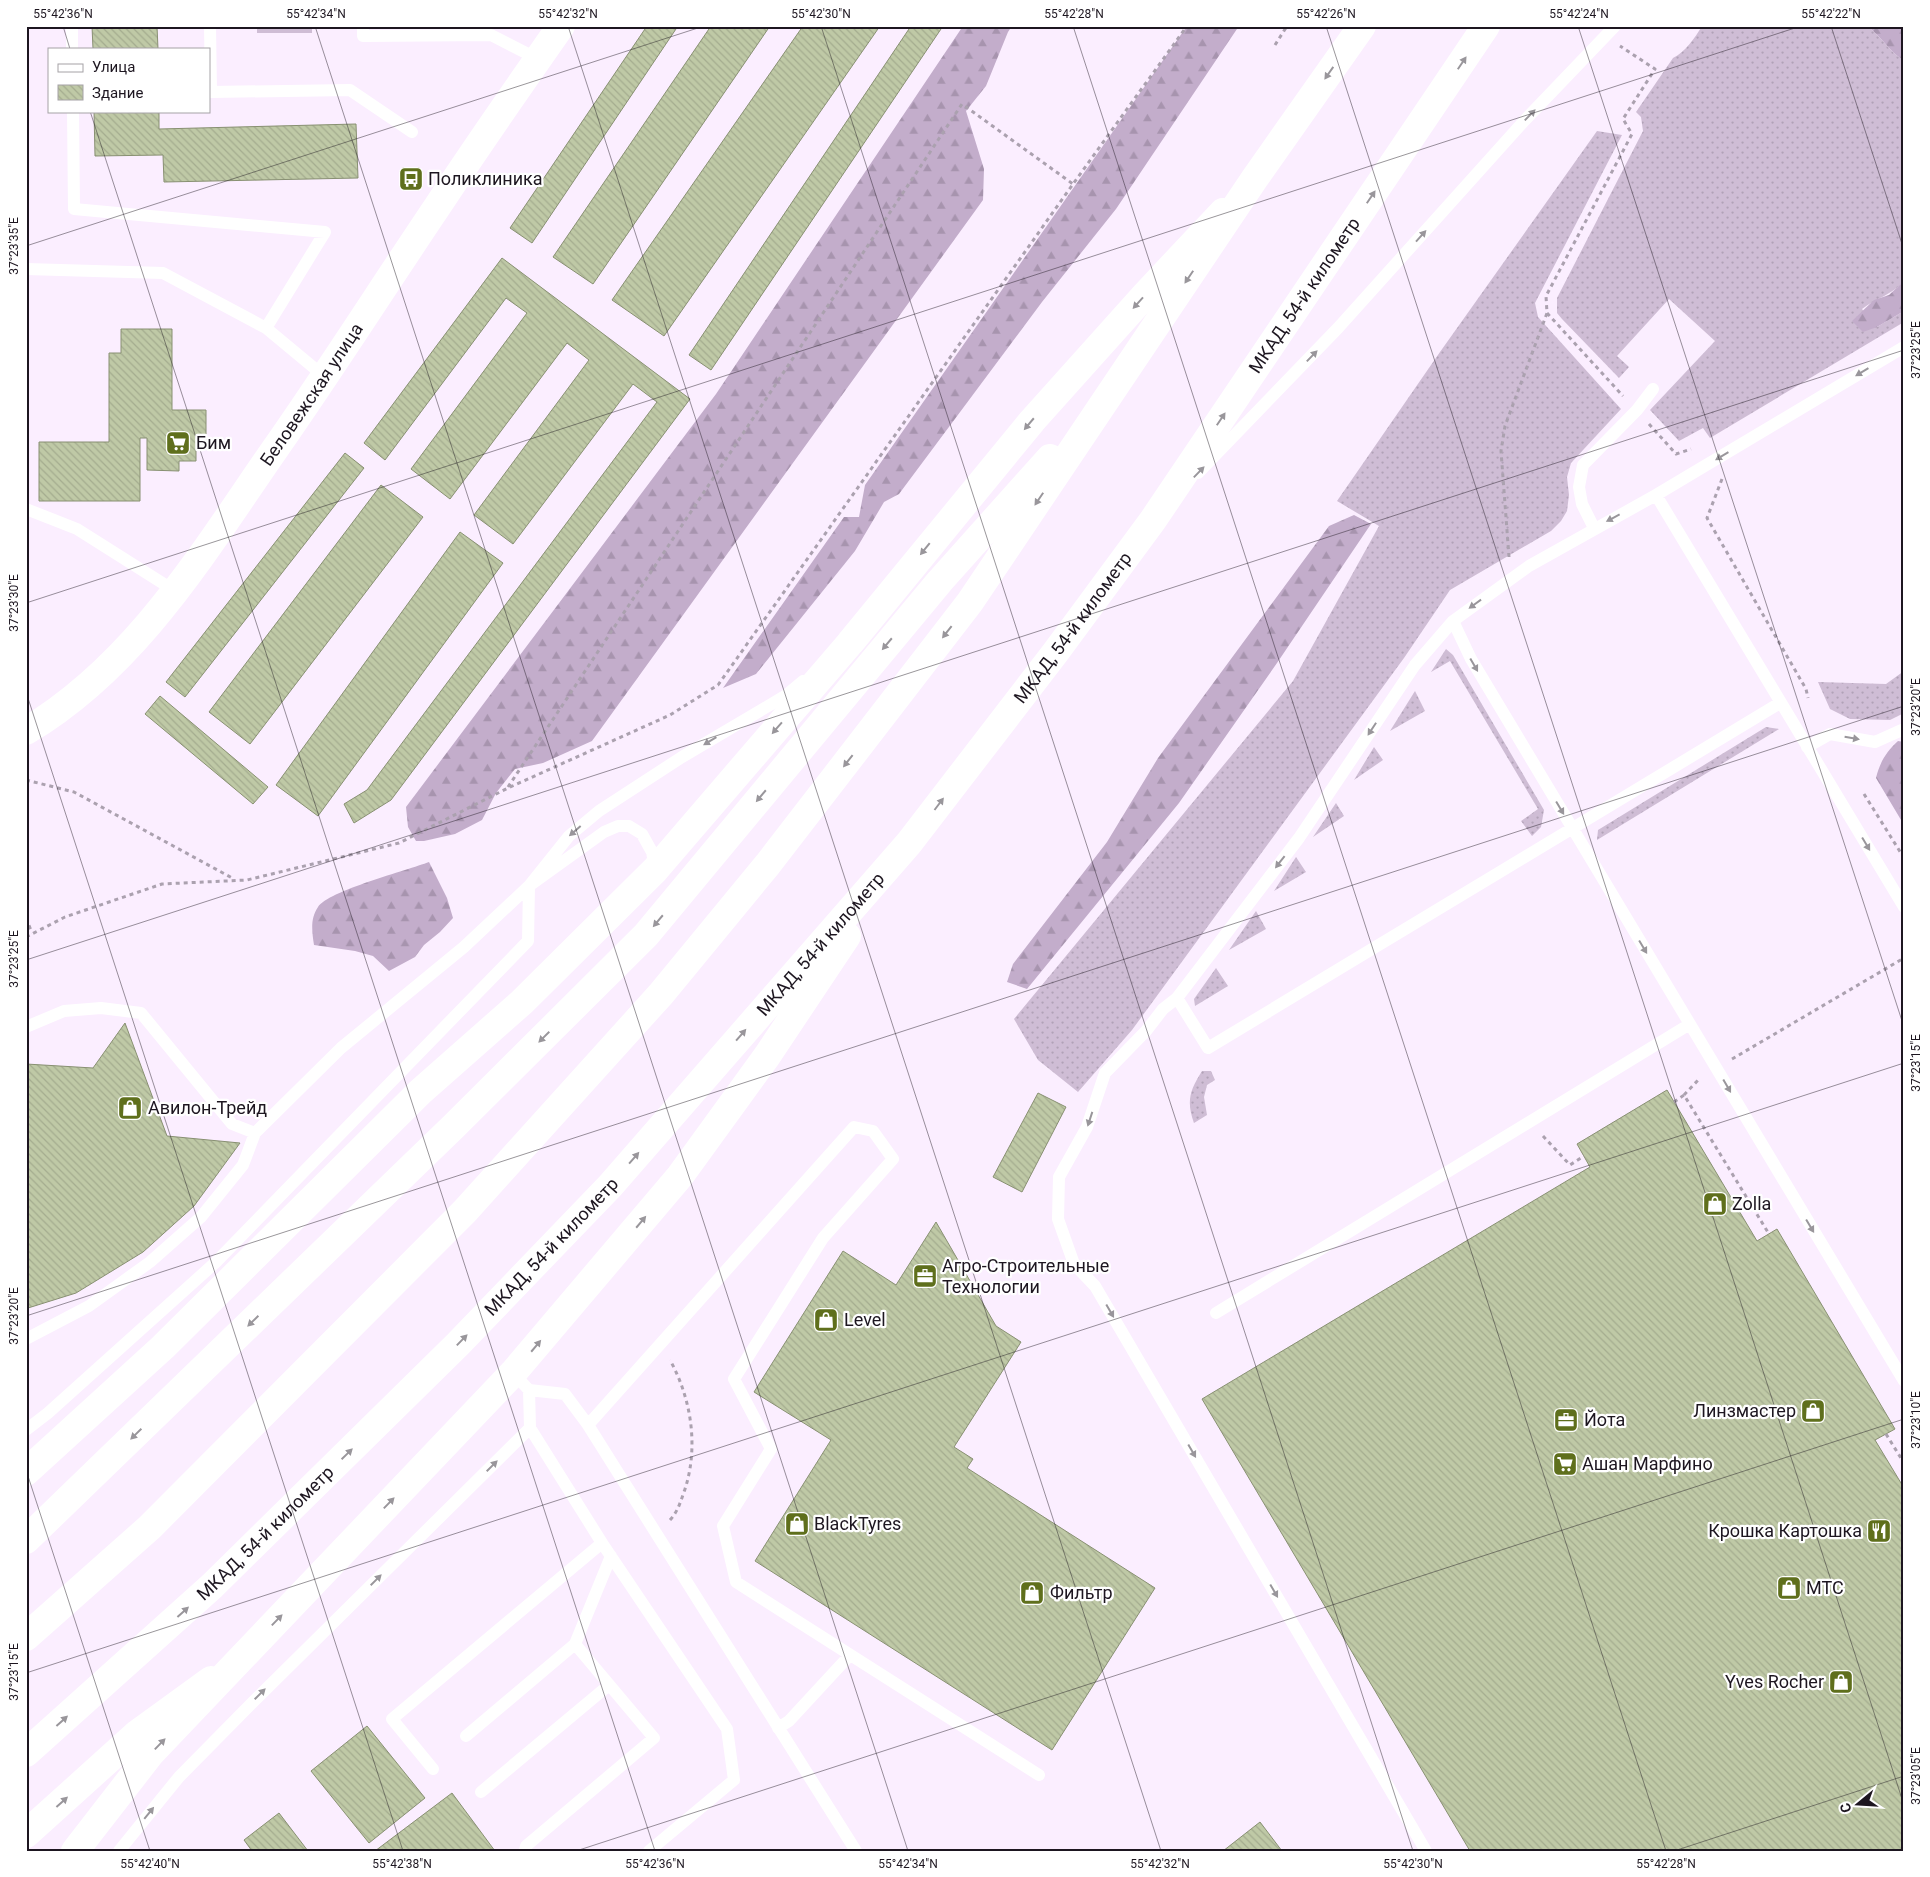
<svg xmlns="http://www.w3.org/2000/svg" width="1930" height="1877" font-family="Roboto,sans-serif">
	<defs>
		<pattern id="grass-dots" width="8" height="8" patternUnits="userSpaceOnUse" patternTransform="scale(1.25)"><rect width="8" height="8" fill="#cfbdd5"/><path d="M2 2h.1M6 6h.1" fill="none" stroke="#b1a2b7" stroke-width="1.8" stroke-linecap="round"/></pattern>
		<pattern id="forest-firs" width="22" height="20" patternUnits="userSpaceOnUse" patternTransform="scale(1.25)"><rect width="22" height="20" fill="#c3adcb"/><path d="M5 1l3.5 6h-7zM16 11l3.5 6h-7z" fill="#a794ae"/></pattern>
		<pattern id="building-back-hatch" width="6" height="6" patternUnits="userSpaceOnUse" patternTransform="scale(1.25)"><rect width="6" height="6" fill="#bfc9a6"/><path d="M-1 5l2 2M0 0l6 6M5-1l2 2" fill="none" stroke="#a4ac8f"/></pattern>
	</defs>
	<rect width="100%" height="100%" fill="#fbeeff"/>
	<path fill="url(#grass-dots)" d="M1702 26H1867C1881 36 1889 51 1904 61V281C1892 295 1876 298 1862 309L1877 327 1904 311V322L1710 438 1703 428 1679 441 1650 410 1715 341 1669 299 1617 356 1629 367 1619 378 1562 319 1557 313V298L1643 131 1641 117 1636 112 1673 58C1685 52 1695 38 1702 26Z
		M1597 131 1622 135 1535 303 1538 317 1621 409 1571 463 1567 477 1569 495 1567 511 1561 521 1551 531 1450 590 1404 658 1132 1030 1078 1092 1038 1060 1014 1019 1293 681 1379 526 1337 501 1440 352Z
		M1446 649 1453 655 1544 810 1541 827 1532 836 1521 821 1538 809 1450 661 1431 672Z
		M1904 671V713L1890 720 1850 719 1830 709 1818 682 1886 684Z
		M1415 691 1425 711 1390 731Z
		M1766 727 1779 729 1597 840 1598 830Z
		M1374 747 1383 760 1354 780Z
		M1336 803 1344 816 1313 837Z
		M1296 857 1306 872 1274 891Z
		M1256 911 1266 929 1229 950Z
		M1216 968 1228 986 1195 1006 1194 999Z
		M1202 1071H1211L1215 1080 1207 1085 1204 1097 1207 1115 1194 1123C1186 1101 1190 1090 1202 1071Z"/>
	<path fill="url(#forest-firs)" d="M963 26H1012L1008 32 986 86 966 111 984 169 983 200 592 741 543 763 515 769 496 793 482 820 455 834 424 841H416L408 827 406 807 716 394Z
		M1187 26H1239L1116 209 1042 302 899 494 884 502 855 551 756 674 723 688 844 517H859L865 485Z
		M1867 26H1894L1904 30V61C1889 51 1881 36 1867 26Z
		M1904 281V311L1877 327 1863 332 1852 321 1874 300 1889 295Z
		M1354 515 1371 524 1277 663 1179 803 1027 989 1007 982 1013 964 1107 842 1158 758 1329 526Z
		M1898 741 1904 742V825L1876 778C1880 762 1886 752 1898 741Z
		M429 862 447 898 453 918 440 932 424 945 415 957 389 971 373 956 355 951 314 945C312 931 310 919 318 907 328 891 408 870 429 862Z"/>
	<path fill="#cfbdd5" d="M257 26H312V33H257Z"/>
	<path fill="url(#building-back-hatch)" stroke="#889072" d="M92 26H157L158 49H93Z
		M647 26H678L532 243 510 228Z
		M711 26H770L593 284 553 257Z
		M803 26H880L664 336 612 300Z
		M911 26H943L711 370 689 355Z
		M94 111H159V129L356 124 358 178 164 182 163 155 95 156Z
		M502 258 690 399 391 800 354 823 344 804 367 790 657 402 633 384 513 544 474 515 589 360 567 343 450 499 411 469 527 313 506 298 385 460 364 443Z
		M121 329H172V410H206V443H196V461H179V471L147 470V438H140V501H39V442H109V353H121Z
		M345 453 364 468 185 697 166 682Z
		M381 485 423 517 250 744 209 712Z
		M460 532 503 563 318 816 276 785Z
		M160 696 268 787 253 804 145 714Z
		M125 1023 167 1136 240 1143 194 1206 143 1252 76 1293 28 1308 26 1311V1064L93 1068Z
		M1667 1090 1757 1241 1777 1229 1895 1429 1875 1440 1904 1488V1851H1470L1202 1399 1590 1167 1577 1144Z
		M1038 1093 1066 1107 1022 1192 993 1177Z
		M936 1222 996 1326 1021 1342 954 1447 973 1459 967 1468 1155 1588 1052 1750 755 1561 831 1440 754 1392 843 1251 896 1285Z
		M367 1726 425 1798 369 1843 311 1771Z
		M452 1793 495 1851H375Z
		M279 1813 308 1851H252L244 1840Z
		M1260 1822 1282 1851H1223Z"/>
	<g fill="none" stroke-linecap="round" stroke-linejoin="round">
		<path stroke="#aba1af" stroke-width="3" stroke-dasharray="4 4" stroke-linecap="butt" d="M1275 45 1287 26
			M1547 313 1623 396
			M1649 424 1676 454 1691 449
			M1722 479 1707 518 1806 689 1808 698
			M1509 557 1501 451 1505 426 1547 313 1546 296 1632 134 1623 119 1655 69 1620 46
			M26 780 74 792 234 879
			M508 787 962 104 1073 184
			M1864 794 1904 858
			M26 918 32 933
			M26 937 65 917 162 884 247 880 399 843 508 788 670 715 718 685 1073 184 1187 26
			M1732 1059 1904 958
			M1684 1095 1700 1078
			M1674 1102 1684 1095 1769 1234
			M1543 1136 1570 1165 1584 1156
			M1886 1434 1904 1463
			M670 1520C678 1511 680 1503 684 1492 699 1449 692 1400 670 1360"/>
		<path stroke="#fff" stroke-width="12" d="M72 26V49
			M210 26 211 92 350 90 412 132
			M363 26V36L491 35 538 59
			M73 111 74 209 325 232 266 328
			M26 269 163 273 266 328 325 377
			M1198 473 1338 328 1525 120 1615 26
			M1656 495 1904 907
			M26 509 77 529 175 591
			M1594 528 1582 504 1579 487 1583 465 1637 410 1653 389
			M1453 621 1471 659 1904 1381
			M1807 747 1830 734 1875 742 1904 729
			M1177 998 1208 1048 1780 703
			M26 1027 64 1011 101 1008 141 1013 232 1124 255 1133
			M1216 1313 1690 1024
			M26 1339 89 1306 150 1262 201 1217 243 1165 255 1133 341 1048 464 947 529 886 604 832 618 826H629L642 834 652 852 655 868
			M513 1373 529 1390 565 1394 588 1425 856 1851
			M529 1390 530 1428 602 1543 727 1729 734 1780 649 1851
			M588 1425 854 1127 873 1131 893 1159 823 1238 734 1379 771 1449 723 1526 736 1582 1039 1775
			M26 1430 48 1413 216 1262 528 941 529 886 569 836 599 811 682 757 785 696 803 681
			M778 1728 789 1721 850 1655
			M466 1736 575 1644 611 1556
			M433 1769 392 1719 602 1543
			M481 1792 609 1685
			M119 1851 179 1777 250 1705 530 1428
			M525 1851 526 1846 654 1738 575 1644
			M1426 1851 1095 1286 1074 1264 1058 1219 1059 1177 1087 1127 1105 1073 1146 1031 1163 1009 1177 998 1299 838 1415 665 1453 621 1529 566 1656 495 1904 347"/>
		<path stroke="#fff" stroke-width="28" id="s1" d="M26 731C137 665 204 551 275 449 331 369 383 287 437 207 477 146 519 86 561 26"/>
		<path stroke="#fff" stroke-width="28" d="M26 1472 163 1347 420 1092 522 1002 655 870 850 643 1032 421 1145 295 1223 212
			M26 1834 138 1733 211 1680"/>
		<g stroke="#fff" stroke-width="28">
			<path d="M26 1540 454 1126 646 935 940 581 1050 458"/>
			<path d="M26 1637 150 1527 465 1211 661 994 768 864 970 602 1255 178 1362 26"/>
			<path id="s2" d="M26 1753 212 1586 458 1344 610 1186 909 843 1055 653 1153 520 1486 26"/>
			<path d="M75 1851 151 1753 513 1373 680 1176 767 1056 847 936"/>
		</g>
	</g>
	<defs><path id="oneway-solid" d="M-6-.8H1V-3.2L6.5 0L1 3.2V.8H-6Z" transform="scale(1.25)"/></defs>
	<g fill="#99969b">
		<use href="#oneway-solid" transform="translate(1462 63) rotate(-56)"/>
		<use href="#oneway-solid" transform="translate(1329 73) rotate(125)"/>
		<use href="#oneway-solid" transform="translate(1530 115) rotate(-46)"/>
		<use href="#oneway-solid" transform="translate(1371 197) rotate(-56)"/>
		<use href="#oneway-solid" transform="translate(1421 236) rotate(-48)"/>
		<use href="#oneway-solid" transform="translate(1189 277) rotate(124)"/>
		<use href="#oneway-solid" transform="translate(1138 303) rotate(132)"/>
		<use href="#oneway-solid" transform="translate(1312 356) rotate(-46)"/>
		<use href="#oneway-solid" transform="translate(1862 372) rotate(149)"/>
		<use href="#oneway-solid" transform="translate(1221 419) rotate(-56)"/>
		<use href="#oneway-solid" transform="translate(1029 424) rotate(130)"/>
		<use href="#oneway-solid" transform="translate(1722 456) rotate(149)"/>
		<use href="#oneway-solid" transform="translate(1199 472) rotate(-46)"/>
		<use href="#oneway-solid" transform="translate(1039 499) rotate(124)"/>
		<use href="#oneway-solid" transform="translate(1613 518) rotate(152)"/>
		<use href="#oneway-solid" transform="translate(925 549) rotate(129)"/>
		<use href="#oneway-solid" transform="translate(1475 604) rotate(144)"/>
		<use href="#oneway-solid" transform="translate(947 632) rotate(128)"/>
		<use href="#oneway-solid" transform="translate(887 644) rotate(130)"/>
		<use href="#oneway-solid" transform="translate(1474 665) rotate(60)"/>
		<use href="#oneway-solid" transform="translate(777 728) rotate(131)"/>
		<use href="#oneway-solid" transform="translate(1372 729) rotate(123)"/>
		<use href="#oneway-solid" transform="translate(1852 738) rotate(10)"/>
		<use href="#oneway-solid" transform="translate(710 741) rotate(149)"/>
		<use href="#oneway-solid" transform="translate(848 761) rotate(128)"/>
		<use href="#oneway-solid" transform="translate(761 796) rotate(130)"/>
		<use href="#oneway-solid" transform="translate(939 804) rotate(-53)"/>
		<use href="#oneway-solid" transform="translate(1560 808) rotate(59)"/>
		<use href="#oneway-solid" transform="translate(575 831) rotate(139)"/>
		<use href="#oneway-solid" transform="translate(1866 844) rotate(59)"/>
		<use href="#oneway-solid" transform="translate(1280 862) rotate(128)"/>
		<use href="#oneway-solid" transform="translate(658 921) rotate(130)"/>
		<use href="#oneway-solid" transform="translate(1643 947) rotate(59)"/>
		<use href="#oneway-solid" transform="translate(741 1035) rotate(-49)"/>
		<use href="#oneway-solid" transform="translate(544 1037) rotate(135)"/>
		<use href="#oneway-solid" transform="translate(1727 1086) rotate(60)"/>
		<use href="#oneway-solid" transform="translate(1090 1119) rotate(108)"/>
		<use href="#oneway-solid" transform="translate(634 1158) rotate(-49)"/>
		<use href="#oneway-solid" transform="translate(641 1222) rotate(-50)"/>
		<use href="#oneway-solid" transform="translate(1810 1226) rotate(59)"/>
		<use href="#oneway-solid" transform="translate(1110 1311) rotate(60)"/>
		<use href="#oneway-solid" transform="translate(253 1321) rotate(136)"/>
		<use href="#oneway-solid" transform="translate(462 1340) rotate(-46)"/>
		<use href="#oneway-solid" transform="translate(536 1346) rotate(-50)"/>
		<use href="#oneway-solid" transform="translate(136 1434) rotate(136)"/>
		<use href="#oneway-solid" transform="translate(1192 1451) rotate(60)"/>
		<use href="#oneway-solid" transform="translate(347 1454) rotate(-44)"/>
		<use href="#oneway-solid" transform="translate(492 1466) rotate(-45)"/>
		<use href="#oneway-solid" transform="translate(389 1503) rotate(-46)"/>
		<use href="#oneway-solid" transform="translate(376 1580) rotate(-45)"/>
		<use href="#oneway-solid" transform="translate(1274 1591) rotate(60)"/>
		<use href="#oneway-solid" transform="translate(183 1612) rotate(-42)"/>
		<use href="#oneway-solid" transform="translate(277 1620) rotate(-46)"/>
		<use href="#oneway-solid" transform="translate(260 1694) rotate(-45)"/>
		<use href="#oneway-solid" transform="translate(62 1721) rotate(-42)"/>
		<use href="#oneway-solid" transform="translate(160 1744) rotate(-46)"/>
		<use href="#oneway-solid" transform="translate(62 1802) rotate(-42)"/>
		<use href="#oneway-solid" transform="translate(149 1813) rotate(-51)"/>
	</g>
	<path fill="none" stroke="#1d1620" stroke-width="1" stroke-opacity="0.45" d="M63 26 70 49M315 26 908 1851M568 26 1161 1851M821 26 1413 1851M1073 26 1666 1851M1326 26 1904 1805M1578 26 1904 1027M1831 26 1904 250M90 111 655 1851M26 246 704 26M26 603 1801 26M26 692 403 1851M26 960 1904 350M26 1316 1904 706M26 1470 150 1851M26 1673 1904 1063M576 1851 1904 1419M1674 1851 1904 1776"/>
	<defs>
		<symbol id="bus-square" viewBox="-11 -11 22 22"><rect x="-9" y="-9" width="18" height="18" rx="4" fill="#5f6f1c" stroke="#fff"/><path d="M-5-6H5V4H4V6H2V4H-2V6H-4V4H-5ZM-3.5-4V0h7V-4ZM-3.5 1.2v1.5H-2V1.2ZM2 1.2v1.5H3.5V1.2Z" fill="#fff"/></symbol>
		<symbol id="supermarket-square" viewBox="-11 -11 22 22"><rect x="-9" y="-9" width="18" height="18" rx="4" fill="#5f6f1c" stroke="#fff"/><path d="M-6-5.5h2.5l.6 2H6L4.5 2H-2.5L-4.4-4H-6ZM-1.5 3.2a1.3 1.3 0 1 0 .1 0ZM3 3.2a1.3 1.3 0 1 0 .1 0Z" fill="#fff"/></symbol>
		<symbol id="shop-square" viewBox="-11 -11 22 22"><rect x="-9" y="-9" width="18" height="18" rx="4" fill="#5f6f1c" stroke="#fff"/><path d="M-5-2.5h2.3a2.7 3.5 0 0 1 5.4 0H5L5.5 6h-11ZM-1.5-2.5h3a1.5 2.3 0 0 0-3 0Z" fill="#fff"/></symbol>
		<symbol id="office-square" viewBox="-11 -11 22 22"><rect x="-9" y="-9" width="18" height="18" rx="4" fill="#5f6f1c" stroke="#fff"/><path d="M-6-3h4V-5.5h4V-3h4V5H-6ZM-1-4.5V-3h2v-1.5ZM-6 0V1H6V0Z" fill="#fff"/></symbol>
		<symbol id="restaurant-square" viewBox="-11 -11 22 22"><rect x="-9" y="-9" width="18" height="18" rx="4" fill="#5f6f1c" stroke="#fff"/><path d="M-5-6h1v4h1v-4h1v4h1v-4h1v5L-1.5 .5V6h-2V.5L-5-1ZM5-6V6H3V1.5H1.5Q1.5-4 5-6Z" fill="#fff"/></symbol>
	</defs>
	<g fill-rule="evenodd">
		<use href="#bus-square" x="397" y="165" width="28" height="28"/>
		<use href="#supermarket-square" x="164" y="429" width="28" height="28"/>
		<use href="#shop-square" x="116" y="1094" width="28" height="28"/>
		<use href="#shop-square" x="1701" y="1190" width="28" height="28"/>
		<use href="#office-square" x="911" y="1262" width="28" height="28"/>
		<use href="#shop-square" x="812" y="1306" width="28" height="28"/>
		<use href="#shop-square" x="1799" y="1397" width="28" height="28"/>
		<use href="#office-square" x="1552" y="1406" width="28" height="28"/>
		<use href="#supermarket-square" x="1551" y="1450" width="28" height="28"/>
		<use href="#shop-square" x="783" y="1510" width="28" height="28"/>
		<use href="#restaurant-square" x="1865" y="1517" width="28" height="28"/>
		<use href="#shop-square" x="1775" y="1574" width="28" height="28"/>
		<use href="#shop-square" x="1018" y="1579" width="28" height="28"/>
		<use href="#shop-square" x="1827" y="1668" width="28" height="28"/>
	</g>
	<g text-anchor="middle" stroke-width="4.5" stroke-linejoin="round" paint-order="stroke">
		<g font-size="18" fill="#1d1620" stroke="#fff" text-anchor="start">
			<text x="428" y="185">Поликлиника</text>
			<text x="196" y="449">Бим</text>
			<text x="148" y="1114">Авилон-Трейд</text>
			<text x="1732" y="1210">Zolla</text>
			<text x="942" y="1272">Агро-Строительные<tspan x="942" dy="21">Технологии</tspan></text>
			<text x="844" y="1326">Level</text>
			<text x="1796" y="1417" text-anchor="end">Линзмастер</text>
			<text x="1584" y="1426">Йота</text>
			<text x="1582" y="1470">Ашан Марфино</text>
			<text x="814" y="1530">BlackTyres</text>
			<text x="1862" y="1537" text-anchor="end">Крошка Картошка</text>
			<text x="1806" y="1594">МТС</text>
			<text x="1050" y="1599">Фильтр</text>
			<text x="1824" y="1688" text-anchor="end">Yves Rocher</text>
		</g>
		<g font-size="18" fill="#1d1620" stroke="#fff">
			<text dy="6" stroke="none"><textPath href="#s2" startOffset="1945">МКАД, 54-й километр</textPath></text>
			<text dy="6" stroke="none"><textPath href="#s1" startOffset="445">Беловежская улица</textPath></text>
			<text dy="6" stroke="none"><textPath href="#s2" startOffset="1540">МКАД, 54-й километр</textPath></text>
			<text dy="6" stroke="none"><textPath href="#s2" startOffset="1135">МКАД, 54-й километр</textPath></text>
			<text dy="6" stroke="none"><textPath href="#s2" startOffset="730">МКАД, 54-й километр</textPath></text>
			<text dy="6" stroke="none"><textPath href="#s2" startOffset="325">МКАД, 54-й километр</textPath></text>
		</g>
	</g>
	<rect width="1930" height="1877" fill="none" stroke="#ffffff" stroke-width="55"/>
	<rect x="48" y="48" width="162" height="65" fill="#ffffff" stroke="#a5a2a6"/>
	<rect x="58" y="64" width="25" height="8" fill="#ffffff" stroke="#a5a2a6"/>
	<text x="92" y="72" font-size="15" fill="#1d1620">Улица</text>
	<rect x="58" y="85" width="25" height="15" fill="url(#building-back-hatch)" stroke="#a5a2a6"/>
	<text x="92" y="98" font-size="15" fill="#1d1620">Здание</text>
	<g transform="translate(1858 1804) rotate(252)" stroke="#ffffff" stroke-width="4" paint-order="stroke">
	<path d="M0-4L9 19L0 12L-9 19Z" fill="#1d1620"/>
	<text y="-8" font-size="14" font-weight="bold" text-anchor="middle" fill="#1d1620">С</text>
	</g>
	<rect x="28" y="28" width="1874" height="1822" fill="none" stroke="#1d1620" stroke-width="2"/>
	<g font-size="12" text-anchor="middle" fill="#1d1620">
		<text x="63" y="18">55°42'36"N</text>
		<text x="316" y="18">55°42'34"N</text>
		<text x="568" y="18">55°42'32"N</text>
		<text x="821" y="18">55°42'30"N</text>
		<text x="1074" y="18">55°42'28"N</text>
		<text x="1326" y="18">55°42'26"N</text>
		<text x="1579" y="18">55°42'24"N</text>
		<text x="1831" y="18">55°42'22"N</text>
		<text transform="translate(14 246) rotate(-90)" y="4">37°23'35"E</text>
		<text transform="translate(1916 350) rotate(-90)" y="4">37°23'25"E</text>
		<text transform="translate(14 603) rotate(-90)" y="4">37°23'30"E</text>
		<text transform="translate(1916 707) rotate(-90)" y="4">37°23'20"E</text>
		<text transform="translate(14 959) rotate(-90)" y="4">37°23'25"E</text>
		<text transform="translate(1916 1063) rotate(-90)" y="4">37°23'15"E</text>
		<text transform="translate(14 1316) rotate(-90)" y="4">37°23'20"E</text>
		<text transform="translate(1916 1420) rotate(-90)" y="4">37°23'10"E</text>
		<text transform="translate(14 1672) rotate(-90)" y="4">37°23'15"E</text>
		<text transform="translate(1916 1776) rotate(-90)" y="4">37°23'05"E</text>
		<text x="150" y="1868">55°42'40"N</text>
		<text x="402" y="1868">55°42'38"N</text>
		<text x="655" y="1868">55°42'36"N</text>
		<text x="908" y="1868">55°42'34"N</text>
		<text x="1160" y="1868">55°42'32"N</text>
		<text x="1413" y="1868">55°42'30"N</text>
		<text x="1666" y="1868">55°42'28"N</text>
	</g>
</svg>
